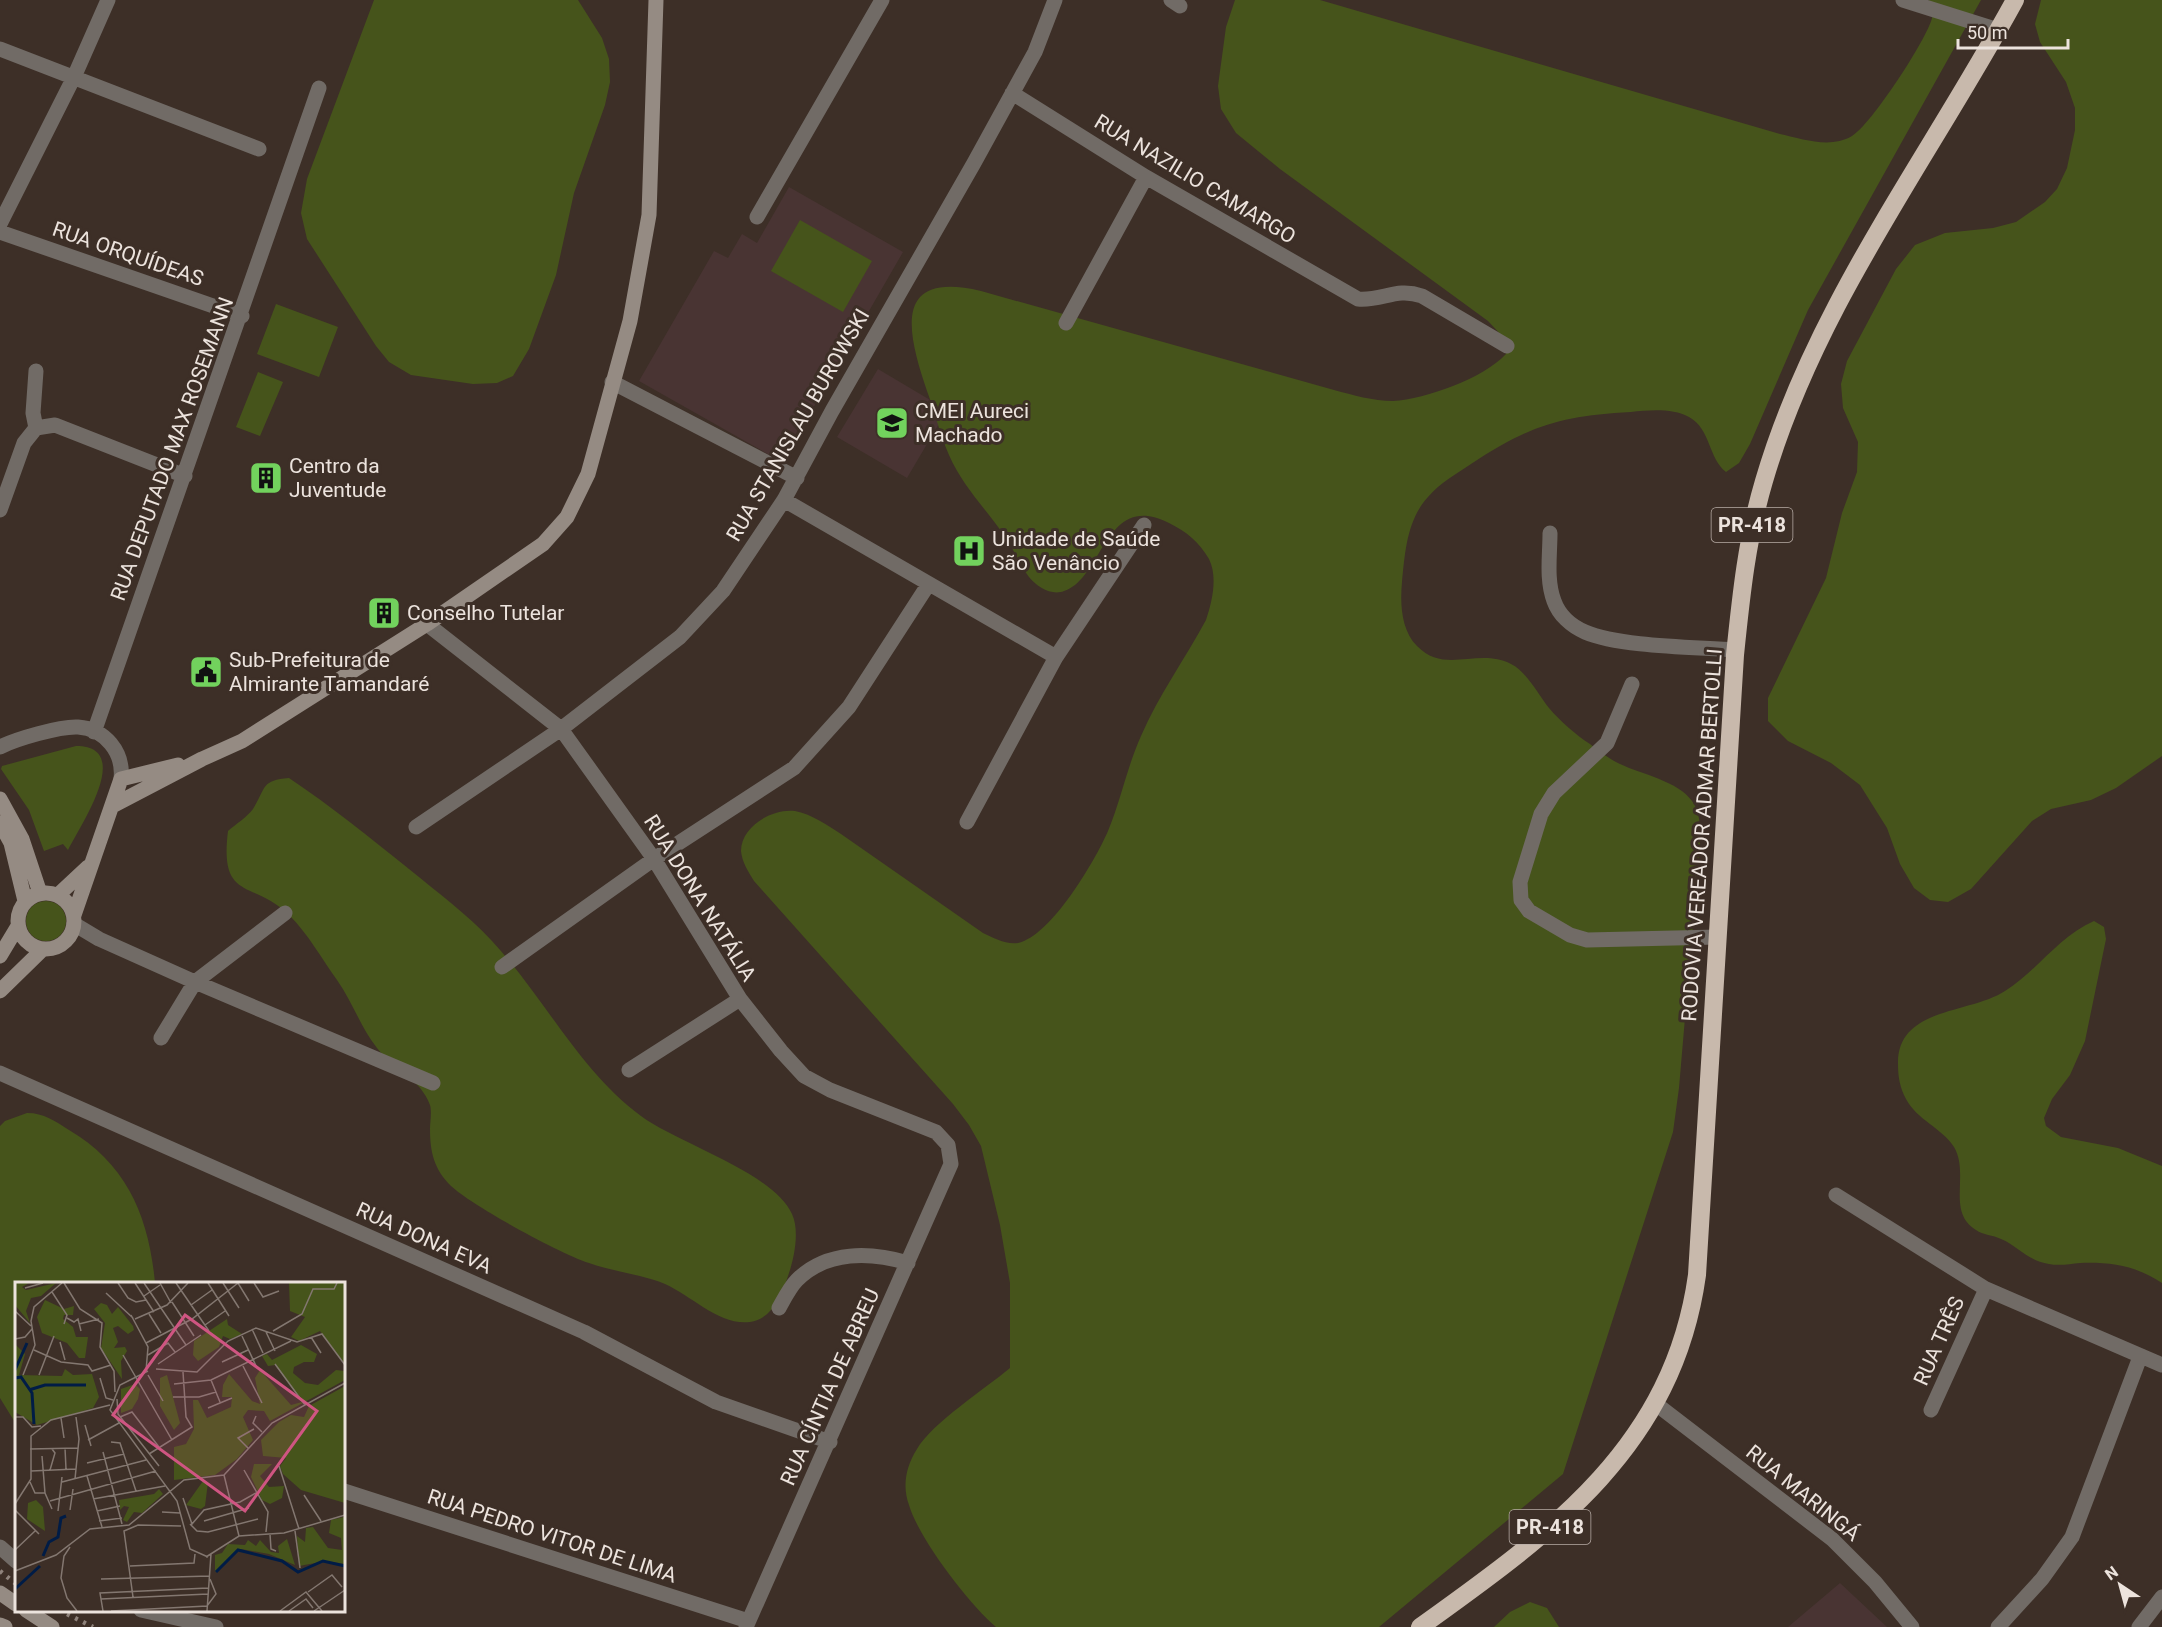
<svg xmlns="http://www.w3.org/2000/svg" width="2162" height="1627" font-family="Roboto,sans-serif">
	<rect width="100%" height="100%" fill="#3d2f27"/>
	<path fill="#493433" d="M789 187 903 252 782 462 639 381 714 251 728 258 742 234 757 243Z
		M878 369 947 410 907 478 837 437Z
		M1840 1583 1887 1627H1788Z"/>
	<path fill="#46541b" d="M374 0H578L602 38 609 59 610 82 605 105 574 193 556 275 529 349 513 376 497 383 473 384 411 375 389 362 376 346 307 239 301 213 307 179Z
		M1235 0H1320L1780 134C1803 139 1830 149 1852 136 1871 125 1927 39 1932 18 1933 12 1930 5 1929 0H1981L1808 310 1750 444 1739 463 1726 472C1708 458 1711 429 1689 417 1673 408 1649 410 1631 412 1561 416 1530 425 1471 464 1456 474 1440 483 1428 497 1407 520 1405 552 1402 582 1400 603 1401 630 1417 646 1445 675 1478 647 1511 664 1527 672 1538 694 1549 708 1560 721 1576 735 1590 744 1599 751 1609 759 1620 764 1641 774 1678 781 1692 801 1699 810 1699 820 1701 831L1679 1088 1673 1132 1563 1474 1379 1627H996C969 1604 919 1539 909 1505 902 1486 906 1466 917 1449 932 1423 985 1389 1010 1368V1283L1000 1225 981 1146 969 1125 953 1104 754 881C748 871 742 862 741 851 741 826 773 808 795 811 811 814 827 825 841 834L983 933C994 938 1006 945 1018 943 1051 936 1095 861 1108 831 1121 800 1127 767 1141 736 1158 696 1185 659 1206 620 1212 602 1218 577 1209 559 1199 542 1187 532 1169 523 1105 490 1103 579 1064 591 1052 596 1037 587 1029 577 1020 565 1014 550 1006 538 987 510 963 487 949 455 940 435 935 412 927 391 907 332 892 270 981 291L1334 390C1353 395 1373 401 1393 401 1426 399 1484 378 1506 354L1504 338 1488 321 1280 169 1236 133 1221 109 1218 86 1226 27Z
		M2041 0H2162V756L2116 788 2091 800 2051 809 2032 821 1971 889 1948 902 1930 900 1914 888 1900 864 1887 828 1860 785 1831 763 1788 741 1768 721V698L1826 578 1842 513 1857 472 1858 442 1843 408 1841 384 1847 361 1896 269 1915 245 1945 233 1993 228 2016 222 2045 202 2057 189 2067 168 2075 130V108L2066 82 2040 42 2035 24Z
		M800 220 872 261 843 312 771 271Z
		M276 304 338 327 319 377 257 354Z
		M258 372 283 382 260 436 236 427Z
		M76 746C135 746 80 826 68 850L63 844 44 851 29 810 1 769 2 766Z
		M289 778C331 806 369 837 409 869 437 892 467 914 492 941 544 997 579 1070 641 1116 679 1144 773 1172 792 1214 800 1231 794 1259 788 1276 782 1295 772 1319 750 1322 720 1326 692 1296 665 1284 641 1274 614 1272 589 1263 559 1253 474 1207 451 1186 434 1169 430 1152 430 1129 430 1122 432 1112 430 1105 421 1079 393 1069 377 1048 361 1028 352 1001 337 980 322 959 308 934 290 916 254 879 219 903 228 831 236 824 247 817 253 809 266 788 261 780 289 778Z
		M26 921a20 20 0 1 1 40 0a20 20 0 1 1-40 0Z
		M2094 921 2104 927 2106 939 2085 1041 2070 1075 2052 1099 2044 1118 2046 1126 2061 1137 2118 1148 2162 1166V1283C2136 1266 2112 1262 2080 1263 2070 1264 2059 1266 2049 1264 2028 1261 2018 1246 2001 1239 1993 1235 1983 1235 1976 1230 1946 1212 1970 1174 1954 1147 1942 1128 1917 1120 1906 1099 1900 1088 1898 1077 1898 1064 1897 1007 1970 1014 2005 991 2037 971 2058 937 2094 921Z
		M27 1113C44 1113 55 1121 69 1130 127 1164 149 1217 155 1283L16 1284V1424L0 1398V1126L5 1121Z
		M1530 1602 1547 1608 1559 1627H1494L1510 1612Z"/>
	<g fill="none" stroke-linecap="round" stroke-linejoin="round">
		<path stroke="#716b66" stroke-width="15" d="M1171 0 1180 6
			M1903 0 1998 30
			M0 49 259 149
			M1012 93 1146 177 1358 299C1383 301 1396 287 1422 296L1507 346
			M757 217 882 0
			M0 224 74 77 108 0
			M0 232 242 316
			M1066 323 1146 177
			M612 382 797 478
			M36 428 33 413 36 371
			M784 500 1056 657
			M0 510 24 443 36 428 55 425 185 476
			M1550 533C1550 555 1546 580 1554 601 1559 615 1571 626 1585 632 1620 647 1695 647 1735 650
			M427 624 561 729 654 859 740 999 781 1051 804 1076 830 1090 936 1132 948 1145 951 1164 746 1627
			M1632 684 1607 743 1554 793 1541 814 1520 882 1521 900 1529 911 1570 935 1587 940 1718 937
			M94 732 319 88
			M0 747C16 739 60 726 78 727 105 729 124 752 121 779
			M967 822 1056 657 1144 525
			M416 827 561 729 680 637 723 591 784 500 832 411 974 163 1035 52 1055 0
			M74 924 99 939 195 982 433 1083
			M502 967 654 859 794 768 849 707 928 585
			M161 1038 195 982 285 913
			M629 1070 740 999
			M0 1073 584 1332 716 1402 830 1442
			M1836 1195 1986 1289 2162 1365
			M779 1308C784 1299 790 1287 797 1280 827 1250 871 1252 908 1263
			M1656 1404 1832 1539 1875 1582 1912 1627
			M1931 1410 1986 1289
			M344 1491 748 1621
			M0 1547 16 1561
			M141 1610 216 1627
			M1998 1627 2042 1579 2072 1537 2140 1357
			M2139 1627 2162 1597"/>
		<path stroke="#958b83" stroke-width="15" d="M0 799 22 839 40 893
			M114 805 202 759 242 741 427 624 543 544 567 517 588 474 630 321 649 215 656 0
			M0 823 11 843 25 901
			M18 921a28 28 0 1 1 56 0a28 28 0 1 1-56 0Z
			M58 895 88 867
			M74 915 121 779 178 765
			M0 956 18 926
			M0 991 43 949
			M0 1593 16 1604
			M26 1610 52 1627
			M0 1625 5 1627"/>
		<path stroke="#c8b9ac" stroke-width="18" d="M1420 1627C1551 1533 1673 1447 1697 1275L1735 655C1741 596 1747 538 1764 481 1815 306 1929 158 2015 0"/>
		<path stroke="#8f837c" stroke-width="4.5" stroke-dasharray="3 6" stroke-linecap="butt" d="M0 1571 16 1584
			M59 1610 93 1627"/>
	</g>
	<defs>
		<symbol id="school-square" viewBox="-11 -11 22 22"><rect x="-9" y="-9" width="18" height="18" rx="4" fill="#72d25d" stroke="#3d2f27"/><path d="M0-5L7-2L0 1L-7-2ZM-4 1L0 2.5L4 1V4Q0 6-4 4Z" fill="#111"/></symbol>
		<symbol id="building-square" viewBox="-11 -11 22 22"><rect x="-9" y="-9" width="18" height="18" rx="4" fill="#72d25d" stroke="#3d2f27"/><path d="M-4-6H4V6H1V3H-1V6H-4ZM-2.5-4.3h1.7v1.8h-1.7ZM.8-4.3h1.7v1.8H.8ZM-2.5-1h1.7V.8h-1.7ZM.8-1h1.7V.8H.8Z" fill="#111"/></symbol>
		<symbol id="hospital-square" viewBox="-11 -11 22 22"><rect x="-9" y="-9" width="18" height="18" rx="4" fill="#72d25d" stroke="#3d2f27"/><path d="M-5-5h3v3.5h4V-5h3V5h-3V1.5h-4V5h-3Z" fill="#111"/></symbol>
		<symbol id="civic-square" viewBox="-11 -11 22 22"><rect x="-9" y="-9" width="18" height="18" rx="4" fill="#72d25d" stroke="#3d2f27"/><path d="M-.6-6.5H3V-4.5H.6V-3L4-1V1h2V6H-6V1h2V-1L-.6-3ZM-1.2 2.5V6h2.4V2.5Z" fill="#111"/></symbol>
	</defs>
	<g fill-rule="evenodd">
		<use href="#school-square" x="873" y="404" width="38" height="38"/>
		<use href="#building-square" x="247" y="459" width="38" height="38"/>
		<use href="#hospital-square" x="950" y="532" width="38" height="38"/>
		<use href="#building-square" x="365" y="594" width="38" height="38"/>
		<use href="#civic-square" x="187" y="653" width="38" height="38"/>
	</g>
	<g text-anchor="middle" stroke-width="6" stroke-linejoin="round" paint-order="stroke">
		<g fill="#3d2f27" stroke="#b8ada6" stroke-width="1.5">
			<rect x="1711.5" y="508" width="81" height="34" rx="4.5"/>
			<rect x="1509.5" y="1510" width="81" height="34" rx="4.5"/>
		</g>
		<g font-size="20" font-weight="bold" fill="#ece3dd">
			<text x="1752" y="532">PR-418</text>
			<text x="1550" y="1534">PR-418</text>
		</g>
		<g font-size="21" fill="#ece3dd" stroke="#3d2f27">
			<text transform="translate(1195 179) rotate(31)" y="7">RUA NAZILIO CAMARGO</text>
			<text transform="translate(128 254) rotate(19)" y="7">RUA ORQUÍDEAS</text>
			<text transform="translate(798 425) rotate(-60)" y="7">RUA STANISLAU BUROWSKI</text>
			<text transform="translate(172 449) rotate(-70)" y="7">RUA DEPUTADO MAX ROSEMANN</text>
			<text transform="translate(1702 835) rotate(-86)" y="7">RODOVIA VEREADOR ADMAR BERTOLLI</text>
			<text transform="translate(700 898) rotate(58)" y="7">RUA DONA NATÁLIA</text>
			<text transform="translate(424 1238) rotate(24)" y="7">RUA DONA EVA</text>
			<text transform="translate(1939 1341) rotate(-66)" y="7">RUA TRÊS</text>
			<text transform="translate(830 1387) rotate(-66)" y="7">RUA CÍNTIA DE ABREU</text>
			<text transform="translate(1803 1493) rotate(39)" y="7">RUA MARINGÁ</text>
			<text transform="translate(552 1536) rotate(18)" y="7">RUA PEDRO VITOR DE LIMA</text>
		</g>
		<g font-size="21" fill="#ece3dd" stroke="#3d2f27" text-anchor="start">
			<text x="915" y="418">CMEI Aureci<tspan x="915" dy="24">Machado</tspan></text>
			<text x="289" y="473">Centro da<tspan x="289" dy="24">Juventude</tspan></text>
			<text x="992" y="546">Unidade de Saúde<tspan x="992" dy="24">São Venâncio</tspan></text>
			<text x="407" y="620">Conselho Tutelar</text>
			<text x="229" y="667">Sub-Prefeitura de<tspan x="229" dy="24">Almirante Tamandaré</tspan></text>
		</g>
	</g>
	<g transform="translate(15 1282)">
		<rect width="330" height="330" fill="#3d2f27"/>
		<path d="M0 1H14L7 5 11 8 41 1 26 14 16 16 11 29 15 41 0 23ZM274 1H330V83L305 49 284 59 276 55 290 35 275 29ZM30 18 49 27 59 24 58 33H49L48 37 58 45 61 55H73L70 76H64L52 61 27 51 22 35ZM86 21 92 23 97 32 103 25 118 44 119 48 113 52 103 44 98 46 103 60 99 66 110 65 112 69 106 79 107 97 86 66 90 41 79 27ZM212 37 213 43 227 52 215 57 208 54 204 65 183 79 178 73 179 59ZM0 62 10 72 4 93 47 94 50 87 58 93 77 92 84 115 78 126 22 143 0 130ZM286 63 302 72 299 80H289L279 85 278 91 290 101 303 103 321 88 330 89V98L255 139 249 129 233 128 228 135 238 158 222 177 200 193 159 198V165L171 162 179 147 178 118H183L192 136 216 125 217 115H207L208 103 214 92 237 119 245 122 240 96 245 88 276 123 287 120 260 83 253 84 247 74 252 72 257 78ZM152 93 165 141 159 148 145 124V96ZM120 102 125 107 123 117 117 127 106 131V107ZM330 104V221L286 208 268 192 265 184 271 176 248 174 246 158 264 140 276 133 289 135 294 124ZM239 182H257L245 194 254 205 269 204 267 216 255 222 247 218 236 195ZM188 199 193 200 190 224 186 227 171 223ZM144 207 148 212 127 231 119 230 112 240 108 238 114 225 109 224 105 228 104 218 139 212ZM21 218 28 225 30 249 12 237 13 221ZM329 235 330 282 311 279 284 284 282 254 290 260 291 246 298 245 313 266 327 268 326 256 314 251 316 238ZM272 257 280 283 254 272 226 267 200 290V273L207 271 213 262 230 263 233 258 241 264 245 258 256 270 264 271 263 264Z" fill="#46541b"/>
		<path fill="none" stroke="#001c46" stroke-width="3" d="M0 88 12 61M0 96 6 95 17 111 19 142M14 108 30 103H71M28 274 34 260 43 255 46 236 51 234M201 290 223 268 267 279 283 290 308 279 330 284M0 307 25 284"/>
		<path fill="none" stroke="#837770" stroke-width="1.5" d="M49 1 65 27 87 41 85 65 99 89 100 110M103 1 113 16 121 20 131 18M120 1 139 30M129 1 171 63M145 1 156 21M161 1 194 49M193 1 214 34M208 1 224 26M239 1 248 15 264 9M10 6 28 1M37 10 52 33 49 42M91 11 118 36M129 14 145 3M157 20 179 54M176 23 197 8M0 29 16 44M134 32 146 51M116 33 133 65 131 89M52 36 59 40 63 37 66 49M120 37 152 23 173 1M64 42 84 37M190 43 210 29M237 47 248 71M258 49 287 32 298 7H319L322 1M251 50 260 69M227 54 242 86M296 55 306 71M0 57 10 55 17 47M45 60 50 78M131 61 177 37 223 1 234 19M19 68 46 80 73 83 77 89 96 83M108 73 157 158M133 73 153 61 160 70M207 80 233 68M143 82 186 53M260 82 290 123M228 84 247 121M141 87 182 90 213 59 241 46 282 60 307 52 330 83M133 89 105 103 95 128 162 219 175 267 193 275M8 93 20 63 16 39 19 25 47 1M24 93 39 54M133 93 148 119M85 96 91 116 98 118M196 98 205 120M159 102 196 98 276 59M158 115H184L201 110M102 117 103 132 144 184M193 126 217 116M241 134 238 141 247 150M0 135H8L17 145 26 144M105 135 117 130 144 165M46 136 49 156M70 143 76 164M73 158 104 141M96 160 105 161 121 209M50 166 51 187M233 166 223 156 239 147M15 167 63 166M88 170 107 242M134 172 177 145 171 135 168 90M27 174 30 211 37 227M72 181 109 172M264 184 284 247M35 188 40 171 37 167M229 188 253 230 251 250M16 189 61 187M209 193 224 254M72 194 87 245M60 197 64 157 61 135M15 200 20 211H30M47 200 131 178M289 213 306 239M168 216 177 242 189 228 225 220 241 211M78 217 150 204M35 219 141 189M0 222 16 197V154L36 138 95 123M0 228 24 252M55 228 58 207M43 229 47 195M82 229 105 224M147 230 165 231M84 239 107 236M189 239 234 226M175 242 182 249 193 250 243 237M280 249 285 286M255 252 256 267 261 269M55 265 49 274 46 296 52 316 62 329M0 268 20 249M191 275 224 254 269 251 330 233M115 284 179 281 180 272M0 289 41 273 75 247 114 243 169 198 209 193 257 141 330 101M86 297 195 294M293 310 317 293 327 305M118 315 109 249 123 243 166 244M86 317 193 312M88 329 85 311 193 306M96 329 192 324 201 312 195 297M192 329 196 272M265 329 291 310 307 329M274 329 291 317 298 326M299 329 330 308"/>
		<path fill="#cf5582" fill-opacity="0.15" stroke="#cf5582" stroke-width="3" d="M170 33 302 129 230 229 98 133Z"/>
		<rect width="330" height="330" fill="none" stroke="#ece3dd" stroke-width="3"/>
	</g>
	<g transform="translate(2120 1585) rotate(324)" stroke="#3d2f27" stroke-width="4.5" paint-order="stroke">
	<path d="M0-4.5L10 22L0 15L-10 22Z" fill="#ece3dd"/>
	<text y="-9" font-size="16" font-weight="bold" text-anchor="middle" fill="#ece3dd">N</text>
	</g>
	<path d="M1958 39v9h110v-9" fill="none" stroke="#ece3dd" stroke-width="3"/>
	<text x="1967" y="39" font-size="18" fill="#ece3dd" stroke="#3d2f27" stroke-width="4.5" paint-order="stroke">50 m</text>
</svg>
